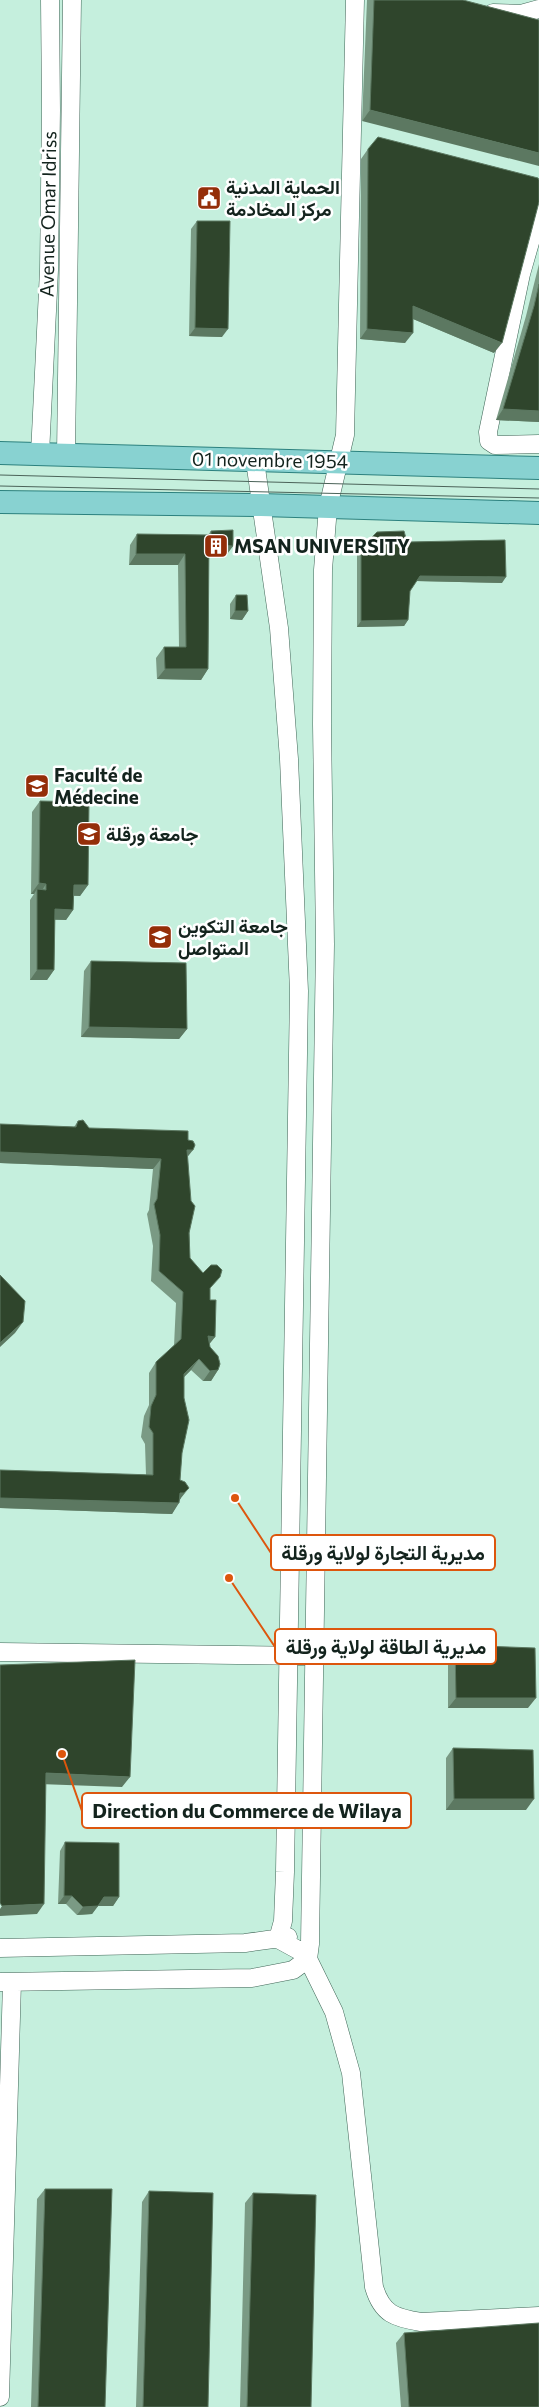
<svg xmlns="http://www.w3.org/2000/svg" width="539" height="2407" font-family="Commissioner,Vazirmatn,sans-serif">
	<rect width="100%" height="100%" fill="#c5efdd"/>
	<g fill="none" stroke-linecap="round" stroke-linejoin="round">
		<defs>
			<path id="minor" d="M493 13 521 14 539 9
				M539 211 521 274 488 432 489 441 495 445 539 444
				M40 454 49 270 51 110 50 0
				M66 455 72 0
				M255 461 279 628 289 759 299 991 285 1872 283 1921 278 1939
				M0 1652 313 1656
				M278 1939 300 1951 308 1959 334 2012 351 2073 374 2287C382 2314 395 2318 421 2322L539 2316
				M0 1948 245 1943 288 1937
				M0 1982 252 1978 293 1970 308 1959 310 1944 325 944 322 724 323 570 328 507 345 435 355 0
				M0 2397 12 1982"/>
			<path id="major" d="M0 453 539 468
				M0 502 261 505 539 513"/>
		</defs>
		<use href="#minor" stroke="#3f6556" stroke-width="19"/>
		<use href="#major" stroke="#2c817e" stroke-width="24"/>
		<use href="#minor" stroke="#fff" stroke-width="18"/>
		<use href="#major" stroke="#88d2d1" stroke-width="22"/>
		<path stroke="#4b6359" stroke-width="1" d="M0 475 539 489
			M0 486 539 498"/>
	</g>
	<path fill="#7a9a84" d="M367 0H463L362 121Z
		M368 149 494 353 413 319 405 343 360 339 361 159Z
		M197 221 222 337 189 336 191 229Z
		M539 264V422L496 420 526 316Z
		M211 531 233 546 227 554H209L208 669 201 680 157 679 156 658 164 647H179L178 565H129L130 545 137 534 208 535Z
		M407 542 502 583 416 581 410 591 408 620 404 626 357 627V554L361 548Z
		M236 595 248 611 242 620 230 619V604Z
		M40 801 88 885 80 896H74L73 910 66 920H55L54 970 47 980H30V900L34 894H31L32 812Z
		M91 961 187 1029 179 1039 81 1037 84 971Z
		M78 1121 89 1128 188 1157 190 1258 210 1290V1300L215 1337 209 1344 218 1370 211 1381H203L191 1370 184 1377 182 1453 180 1480 181 1498 172 1514 0 1508V1470L146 1475 145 1444 141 1437 144 1416 149 1405V1373L156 1362 174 1346 176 1303 151 1281 153 1246 147 1214 149 1210 153 1169 0 1163V1124L74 1127Z
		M455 1645 528 1708H448V1656Z
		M453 1748 526 1810H446V1758Z
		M65 1842 119 1897 113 1906H98L92 1914 77 1915 66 1904H58L60 1851Z
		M45 2189 105 2407H31L37 2199Z
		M149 2191 208 2407H136L142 2202Z
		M253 2193 311 2407H240L245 2203Z
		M404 2333 539 2407H401L396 2343Z"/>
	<path fill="#5c7861" d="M370 110 539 153V166L362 121Z
		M413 306 502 343 494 353 406 316Z
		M195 328 228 329 222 337 189 336Z
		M367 329 413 333 405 343 360 339Z
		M503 409 539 411V422L496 420Z
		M211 545 233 546 227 554H205Z
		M136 554H185L178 565H129Z
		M420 576 506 577 502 583 416 581Z
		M235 611H248L242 620 230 619Z
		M408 620 404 626 357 627 361 621Z
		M165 669H208L201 680 157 679Z
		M39 883 46 884 39 895 37 889 34 894H31Z
		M74 885H88L80 896 67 895Z
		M55 909 73 910 66 920 48 919Z
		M37 970H54L47 980H30Z
		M89 1027 187 1029 179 1039 81 1037Z
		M187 1150H193L185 1160Z
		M0 1152 161 1159 153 1169 0 1163Z
		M23 1322 15 1333 0 1347V1343Z
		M208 1336 215 1337 207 1347Z
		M199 1359 191 1370 176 1385 184 1374Z
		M218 1370 211 1381H203L210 1371Z
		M189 1488 177 1503H179L172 1514 0 1508V1498L180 1493Z
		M456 1698H536L528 1708H448Z
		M46 1773 130 1777 122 1787 39 1784Z
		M454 1799H534L526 1810H446Z
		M64 1896H72L66 1904H58Z
		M104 1897H119L113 1906H98Z
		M44 1904 37 1914 0 1916V1909L2 1906Z
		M98 1906 92 1914 77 1915 83 1907Z"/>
	<path fill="#2f452c" stroke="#5c7861" d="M374 0H463L539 20V153L370 110Z
		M378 137 538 178 539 180V202L502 343 413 306V333L367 329 368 149Z
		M197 221H230L228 329 195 328Z
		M539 284V411L503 409 534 306Z
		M233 530V546L211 545V531Z
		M404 531 407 542 505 540 506 577 420 576 410 591 408 620 361 621V548L377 532Z
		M137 534 209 535 208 669H165L164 647H186L185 554H136Z
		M236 595H247L248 611H235Z
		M40 801 89 802 88 885H74L73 910 55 909 54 970H37V889L46 890V884L39 883Z
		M91 961 186 963 187 1029 89 1027Z
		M83 1120 89 1128 188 1131V1140L193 1141 195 1145 193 1150H187L191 1201 195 1206 189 1233 190 1258 203 1273 211 1265H217L222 1270 220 1277 210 1288V1300H216L215 1337 208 1336 210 1347 218 1356 220 1364 218 1370 210 1371 199 1359 184 1374V1398L189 1420 182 1453 180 1480 185 1482 189 1488 184 1493H180L179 1503 0 1498V1470L153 1475V1433L149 1427 151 1406 156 1395V1362L181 1339 183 1292 159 1271 160 1235 154 1204 157 1199 161 1159 0 1152V1124L76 1127 78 1121Z
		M0 1275 25 1301 23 1322 0 1343Z
		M455 1645 535 1648 536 1698H456Z
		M135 1660 130 1777 46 1773 44 1904 2 1906 0 1903V1665Z
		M453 1748 533 1750 534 1799H454Z
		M65 1842 119 1843V1897H104L98 1906 83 1907 72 1896H64Z
		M45 2189H112L105 2407H38Z
		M149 2191 213 2193 208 2407H143Z
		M253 2193 316 2195 311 2407H247Z
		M539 2323V2407H409L404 2333Z"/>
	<defs>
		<symbol id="civic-square" viewBox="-11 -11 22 22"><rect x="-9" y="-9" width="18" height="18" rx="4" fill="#942e09" stroke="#fff"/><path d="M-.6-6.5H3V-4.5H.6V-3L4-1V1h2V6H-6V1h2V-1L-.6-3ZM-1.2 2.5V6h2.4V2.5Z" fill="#fff"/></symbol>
		<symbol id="building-square" viewBox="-11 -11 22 22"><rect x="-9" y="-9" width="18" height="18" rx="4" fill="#942e09" stroke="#fff"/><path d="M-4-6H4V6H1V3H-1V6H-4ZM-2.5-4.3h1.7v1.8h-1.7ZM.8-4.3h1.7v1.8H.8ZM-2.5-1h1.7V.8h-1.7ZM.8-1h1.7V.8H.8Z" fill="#fff"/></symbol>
		<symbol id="university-square" viewBox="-11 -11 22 22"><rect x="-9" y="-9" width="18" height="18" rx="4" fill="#942e09" stroke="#fff"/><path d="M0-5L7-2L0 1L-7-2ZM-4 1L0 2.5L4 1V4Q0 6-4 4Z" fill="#fff"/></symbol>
	</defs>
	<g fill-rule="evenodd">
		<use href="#civic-square" x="195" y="184" width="28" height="28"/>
		<use href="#building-square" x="202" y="532" width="28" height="28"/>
		<use href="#university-square" x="23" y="772" width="28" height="28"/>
		<use href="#university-square" x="75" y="820" width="28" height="28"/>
		<use href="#university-square" x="146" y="923" width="28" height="28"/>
	</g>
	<g text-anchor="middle" stroke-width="5" stroke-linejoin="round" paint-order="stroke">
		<g font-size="19" font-weight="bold" fill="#13231d" stroke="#fff" text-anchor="start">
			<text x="226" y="194">الحماية المدنية<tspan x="226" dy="22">مركز المخادمة</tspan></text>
			<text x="234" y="553">MSAN UNIVERSITY</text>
			<text x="54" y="782">Faculté de<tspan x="54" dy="22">Médecine</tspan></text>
			<text x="106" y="841">جامعة ورقلة</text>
			<text x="178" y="933">جامعة التكوين<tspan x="178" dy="22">المتواصل</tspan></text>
		</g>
		<g font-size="19" fill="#13231d" stroke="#fff">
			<text transform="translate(48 214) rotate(-89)" y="7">Avenue Omar Idriss</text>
			<text transform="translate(270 460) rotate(1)" y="7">01 novembre 1954</text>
		</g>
	</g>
	<path fill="none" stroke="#dd560d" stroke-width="2" d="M235 1498L271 1553M229 1578L275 1647M62 1754L82 1811"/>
	<g fill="#dd560d" stroke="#fff" stroke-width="2">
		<circle cx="235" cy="1498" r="5"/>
		<circle cx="229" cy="1578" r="5"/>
		<circle cx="62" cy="1754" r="5"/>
	</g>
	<g fill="#fff" stroke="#dd560d" stroke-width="2">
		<rect x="271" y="1535" width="224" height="35" rx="5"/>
		<rect x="275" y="1629" width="221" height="35" rx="5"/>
		<rect x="82" y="1793" width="329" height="35" rx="5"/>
	</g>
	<g font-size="20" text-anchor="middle" font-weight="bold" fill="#13231d">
		<text x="383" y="1560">مديرية التجارة لولاية ورقلة</text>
		<text x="386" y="1654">مديرية الطاقة لولاية ورقلة</text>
		<text x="247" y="1818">Direction du Commerce de Wilaya</text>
	</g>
</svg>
